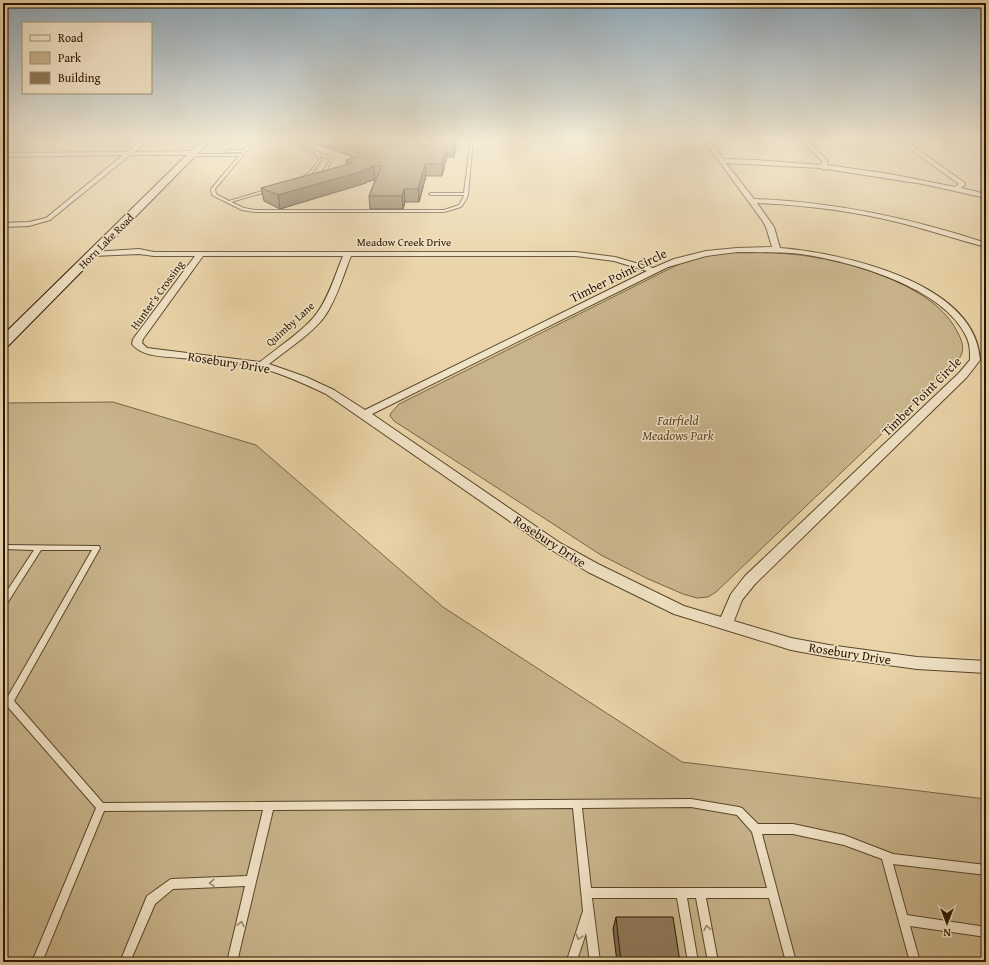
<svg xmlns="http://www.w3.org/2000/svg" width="989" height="965" font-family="'Gentium Book Plus',serif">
	<rect width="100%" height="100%" fill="#e9d4a7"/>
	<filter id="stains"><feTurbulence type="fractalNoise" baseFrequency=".005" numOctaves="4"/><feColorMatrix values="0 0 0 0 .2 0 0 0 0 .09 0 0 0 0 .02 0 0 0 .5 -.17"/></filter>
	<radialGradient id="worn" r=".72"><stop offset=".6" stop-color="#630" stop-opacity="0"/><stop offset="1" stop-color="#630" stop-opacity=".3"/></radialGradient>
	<path fill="#c8b48b" stroke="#786446" d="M735 252C770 251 804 254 838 262 878 271 940 294 958 333 961 339 964 346 962 353 960 359 955 364 951 368L716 592 708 597 697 598 683 594 646 578 601 555 394 421 390 416 391 413 399 404 683 262 705 256Z
		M113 402 256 445 443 607 682 762 986 799V962H3V403Z"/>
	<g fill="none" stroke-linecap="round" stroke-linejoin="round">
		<defs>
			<path id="service" d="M272 139H276L250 147 215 189 216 194 229 201 269 189V191L231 202 244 208 255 210H444L459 205 463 198 464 195H431L429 194 431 193H464L471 139H473L468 194 467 198 461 207 444 212H255L242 210 212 195 211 189 239 156H192L191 155 192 154H241L243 152H227L226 151 227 150H244L248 145Z
				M279 139H282L331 157 332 160 324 175 318 177V175L322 173 330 160 329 159 319 155 321 160C316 168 311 177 301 180V178L310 172 319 160 316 154Z
				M3 545 97 546H99L100 548 14 701 103 803 691 799 739 807 742 808 758 824H793L844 835 893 854 986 865V875L893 864 907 915 986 927V937L910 926 920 962H910L882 859 844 845 793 834H762L796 962H786L769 898H706L718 962H708L696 898H687L698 962H688L677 898H592L600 962H590L586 933 578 957 579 962H569L568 957 583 911 573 808 273 810 237 962H227L245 886 173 889 155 904 130 962H120L147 896 168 881 171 879 247 876 263 810 104 811 42 962H32L96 808 7 706H3V698H7L92 550H41L6 605 3 606V597L34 550 3 549ZM691 807 737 815 752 832 767 888H591L582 808Z"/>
			<path id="minor" d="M144 139H150L134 152 194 151 197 153 194 155H130L50 220 29 226 3 227V223L29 222 46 218 123 155 3 157V153L127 152Z
				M805 139H811L809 142 827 160V165L890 174 955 187 959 184 896 139H903L965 183V185L961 188 986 194V198L923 184 826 169 824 170 821 168 726 163 754 199C834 202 910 218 986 243V247C958 240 930 230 901 223 854 211 805 205 757 203L774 227 780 248C842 253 976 282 980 360L967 377 755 584 742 600 734 621 791 638 829 645 917 657 986 661V673L917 669 829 657 791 650 674 614 588 572 550 549 326 394C305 384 283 374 261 368 235 361 207 360 181 358 165 356 143 358 132 344L133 339 195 256H154L139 254 93 256 89 254 93 252 139 249 154 252H576L615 257 653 268 674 259 706 251 737 248 772 247 766 227 762 220 705 142V140H709L724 159 756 160 822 165V161L803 142ZM737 252C758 252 780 252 801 254 850 261 943 287 966 336 970 343 970 351 970 360L959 373 745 576 731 594 721 617 684 606 598 564 560 543 372 414 668 267 706 256ZM203 256H343C335 275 329 297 317 313 305 330 277 348 260 362L147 348 142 343 143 339ZM351 256H576L614 261 647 271 365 410 334 390 306 377 269 364C286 350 312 334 325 316 337 298 343 276 351 256Z"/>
			<path id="secondary" d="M203 139H212L8 346 3 347V335Z"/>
		</defs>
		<use href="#service" stroke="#59452a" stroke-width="2"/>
		<use href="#minor" stroke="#59452a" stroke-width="2"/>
		<use href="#secondary" stroke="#291500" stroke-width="2"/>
		<use href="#service" fill="#f1e3c6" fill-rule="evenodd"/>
		<use href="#minor" fill="#f1e3c6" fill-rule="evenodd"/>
		<use href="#secondary" fill="#f1e3c6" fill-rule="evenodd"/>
	</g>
	<path fill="#79674b" stroke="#291500" d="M305 139H373L378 140V142L382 144 388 145 391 139H422L420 145H427L457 139 454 157H447L442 176H426L419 202H405L403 209H370L369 196 376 178H374V180L366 182V183L280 209 264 201 261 188 346 165V160L351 159V156L305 141Z
		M616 917 680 962H617L613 929Z"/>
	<path fill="#63543d" stroke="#291500" d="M418 139H422L416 157V145Z
		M455 139H457L454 157V145Z
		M446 145 447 157 442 176V164Z
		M425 164 426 176 419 202 418 189Z
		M374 166 375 178H374V180L366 182V183L280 209 278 195Z
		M404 189 405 202 403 209 402 196Z"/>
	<path fill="#8d7857" stroke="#291500" d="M333 139H373L378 140 375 141 382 143 379 144 388 145 391 139H418L416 145H427L429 139H455L454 145H446L442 164H425L418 189H404L402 196H369L382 166H374L370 167H373L363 170 364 171 278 195 261 188 353 163 346 160 359 157 361 154 350 150 360 148Z
		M616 917H673L680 962H621Z"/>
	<defs><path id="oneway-chevron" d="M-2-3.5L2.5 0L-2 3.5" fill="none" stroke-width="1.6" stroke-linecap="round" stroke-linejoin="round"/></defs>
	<g stroke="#97866d">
		<use href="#oneway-chevron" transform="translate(212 883) rotate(178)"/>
		<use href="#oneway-chevron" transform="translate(241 924) rotate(-77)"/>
		<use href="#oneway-chevron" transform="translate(707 928) rotate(-101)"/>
		<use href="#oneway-chevron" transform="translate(579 937) rotate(107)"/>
	</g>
	<linearGradient id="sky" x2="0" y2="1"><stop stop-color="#8ea7b7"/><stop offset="0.51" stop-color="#f5ecd7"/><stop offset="1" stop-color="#f5ecd7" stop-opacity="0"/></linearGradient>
	<rect width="989" height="274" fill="url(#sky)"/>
	<g text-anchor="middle" stroke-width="3" stroke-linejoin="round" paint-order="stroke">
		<g font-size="11" fill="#291500" stroke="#f1e3c6">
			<text transform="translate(106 241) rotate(-45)" y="4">Horn Lake Road</text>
			<text x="404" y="246">Meadow Creek Drive</text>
			<text transform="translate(157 295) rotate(-54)" y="4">Hunter's Crossing</text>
			<text transform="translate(290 324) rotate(-42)" y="4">Quimby Lane</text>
		</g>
		<g font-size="13" fill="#291500" stroke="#f1e3c6">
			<text transform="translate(618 275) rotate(-26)" y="5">Timber Point Circle</text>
			<text transform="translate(229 362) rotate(9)" y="5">Rosebury Drive</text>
			<text transform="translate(921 396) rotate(-45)" y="5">Timber Point Circle</text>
			<text transform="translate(550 541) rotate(33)" y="5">Rosebury Drive</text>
			<text transform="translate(850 653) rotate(9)" y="5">Rosebury Drive</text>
		</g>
		<g font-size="13" font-style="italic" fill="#59452a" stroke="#f1e3c6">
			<text x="678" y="425">Fairfield<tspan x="678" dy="15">Meadows Park</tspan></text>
		</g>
	</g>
	<rect width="989" height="965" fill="none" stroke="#e9d4a7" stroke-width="16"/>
	<rect x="4" y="4" width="981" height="957" fill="none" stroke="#291500" stroke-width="2"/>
	<rect x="8" y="8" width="973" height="949" fill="none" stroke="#291500"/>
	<rect x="22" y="22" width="130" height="72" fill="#f1e3c6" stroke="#a19177"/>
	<rect x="30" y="35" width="20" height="6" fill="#f1e3c6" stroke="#a19177"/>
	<text x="58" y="42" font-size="12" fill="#291500">Road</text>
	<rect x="30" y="52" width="20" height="12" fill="#c8b48b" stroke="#a19177"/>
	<text x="58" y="62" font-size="12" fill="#291500">Park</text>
	<rect x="30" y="72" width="20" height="12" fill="#8d7857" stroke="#a19177"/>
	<text x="58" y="82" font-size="12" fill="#291500">Building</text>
	<g transform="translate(947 923) rotate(180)" stroke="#f1e3c6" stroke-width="3" paint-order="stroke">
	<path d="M0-3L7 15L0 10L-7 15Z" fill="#291500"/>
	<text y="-6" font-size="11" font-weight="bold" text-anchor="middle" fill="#291500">N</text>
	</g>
	<rect width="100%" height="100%" filter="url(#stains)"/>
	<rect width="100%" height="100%" fill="url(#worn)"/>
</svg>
